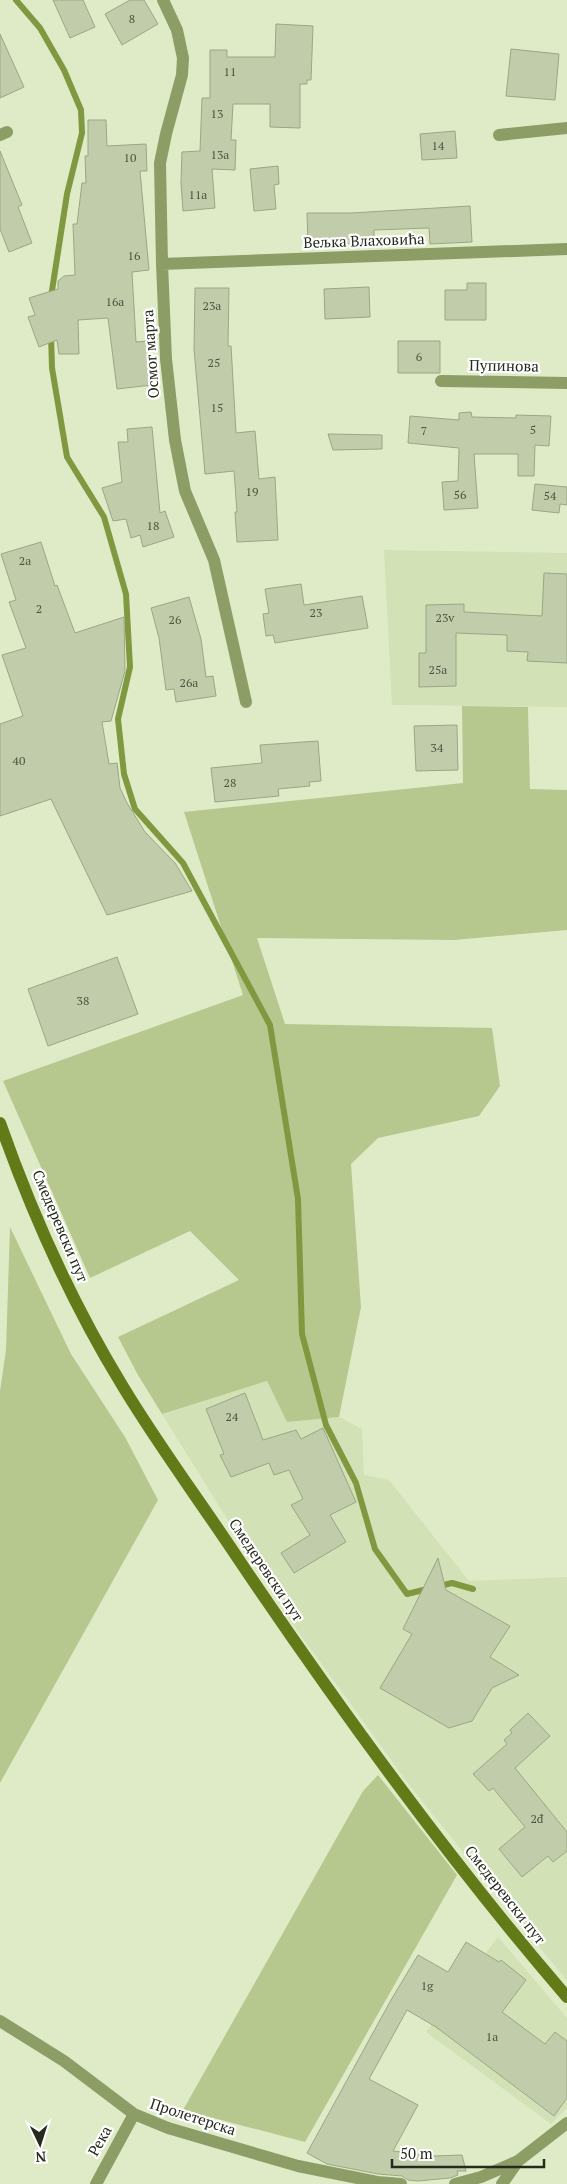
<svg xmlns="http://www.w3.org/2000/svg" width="567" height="2184" font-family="'PT Serif',serif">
	<rect width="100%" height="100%" fill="#dfebc7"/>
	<path fill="#d2e1b6" d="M384 550 567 553V707L392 705Z
		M267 1381 287 1422 339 1417 362 1429 364 1475 389 1480 469 1581 567 1577V1981L410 1786 289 1619 162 1414Z
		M498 1937 567 2018V2108L551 2124 426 2032Z"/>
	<path fill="#b6c88e" d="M462 706 528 707 530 789 567 790V930L454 940 257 938 285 1024 492 1028 500 1086 479 1116 378 1138 351 1164 361 1307 339 1417 287 1422 267 1381 162 1414 138 1375 118 1337 239 1280 190 1231 90 1278 3 1081 243 995 184 812 463 783Z
		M10 1227 71 1354 125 1437 158 1500 0 1783V1391L6 1350Z
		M378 1775 457 1875 305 2142 183 2110 363 1791Z"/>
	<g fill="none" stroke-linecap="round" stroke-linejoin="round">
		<path stroke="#809940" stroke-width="6" d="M16 0 40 28 64 70 81 110 82 133 67 194 51 297
			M51 335 52 368 67 457 104 517 126 594 130 667 118 719 124 774 135 809 183 863 270 1025 298 1199 302 1334 326 1425 356 1483 375 1549 407 1594 452 1583 473 1589"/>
	</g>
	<path fill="#c1cdaa" stroke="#9ba684" d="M53 0H83L95 27 70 38Z
		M130 0H144L158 24 122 45 105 14Z
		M276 24 313 26 311 80H307V84H300V128L270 127V104H233L231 140H236L235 170 212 169 215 208 183 211 181 183 182 152 200 151 202 98H210V50H227V57H275Z
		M0 34 24 87 0 98Z
		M511 49 559 54 555 100 506 96Z
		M88 120H106L107 146 146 144 147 171H140L149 270 132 272 136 342 147 341 152 385 117 389 108 318 78 320 79 354H59L57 340 39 347 28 317 35 315 29 298 58 289V281L64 276 75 275 73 224H77L82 183H86L85 156H88Z
		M455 131 457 158 422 160 420 134Z
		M0 151 22 205 18 207 32 243 9 252 0 229Z
		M278 166 279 184 274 185 276 209 254 211 250 169Z
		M470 206 472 242 430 244 429 228 374 230V241L352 242V244L308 245 307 213H351Z
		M467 283H486V320H445V290H467Z
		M369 287 370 317 325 319 324 289Z
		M195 288H229L228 346H231L236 433 255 431 259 479 275 477 278 540 237 542 235 512H237L234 471 205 474 194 349Z
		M398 341H440V373H398Z
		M471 412 472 417 516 418V415L551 416 549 446 535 445 534 476H518V454H474L478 508 444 510 442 482 458 481 459 448 408 443 410 416 459 420V413Z
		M152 427 160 513 165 511 174 537 143 547 140 535 131 538 126 519 113 521 102 488 122 482 118 442H128L127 429Z
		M328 434 382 435V449L333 450Z
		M535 484 567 487V505L560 504 559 513 532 510Z
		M41 542 55 586 57 585 75 633 124 617 125 671 111 721 102 722 109 764 117 763 120 788 127 803 145 832 175 863 192 891 107 915 51 799 0 816V724L23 716 2 655 26 648 9 602 16 600 1 554Z
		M544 573 567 574V663L527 661 528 652 507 651V635L456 633V686L419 687V653H426V605L464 604V612L542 616Z
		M301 584 304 605 362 596 368 628 275 643 273 635 266 636 263 614 269 613 265 589Z
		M189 597 201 639 206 677 213 676 216 696 176 702 174 689 166 690 159 638 151 608Z
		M457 725 458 770 416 771 414 726Z
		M318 741 321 781 309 782 310 786 278 789 279 796 215 802 211 768 262 763 260 745Z
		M117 957 138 1014 48 1046 28 989Z
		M245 1393 263 1440 296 1430 301 1439 323 1428 356 1502 330 1515 346 1542 294 1573 281 1553 310 1535 291 1505 303 1499 289 1470 274 1475 269 1463 231 1477 220 1455 224 1454 206 1409Z
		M438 1558 446 1590 510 1626 490 1657 519 1675 492 1688 472 1721 449 1728 380 1688 412 1634 403 1629Z
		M528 1713 550 1736 515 1768 567 1832V1851L553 1862 548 1856 522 1877 499 1849 525 1827 493 1788 489 1791 473 1774 507 1744 504 1740 512 1733 510 1730Z
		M466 1942 499 1962 501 1960 526 1980 502 2012 545 2044 555 2032 567 2041V2098L554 2116 436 2027 407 2010 369 2079 418 2105 393 2151 434 2156 462 2155 466 2171H457L458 2175 450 2178 418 2181 408 2180 402 2176 378 2174 327 2164 307 2153 391 2000 418 1955 448 1972Z"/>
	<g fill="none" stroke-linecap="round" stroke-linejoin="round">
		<path stroke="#8c9d65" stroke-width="12" d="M163 0 177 30 183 58 182 75 166 134 160 163 162 264 166 359 175 440 185 491 214 560 246 702
			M0 135 7 132
			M499 135 567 128
			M162 264 567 249
			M441 381 567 383
			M0 2021 64 2061 134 2114 168 2128 298 2166 377 2182 401 2184
			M96 2184 134 2114
			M455 2184 481 2177 518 2161 567 2123
			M502 2184 518 2161"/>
		<path stroke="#627a18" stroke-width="12" d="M0 1123C32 1214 72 1303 122 1385 158 1445 200 1501 239 1560 341 1711 448 1859 567 1997"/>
	</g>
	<g text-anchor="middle" stroke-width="4.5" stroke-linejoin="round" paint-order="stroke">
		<g font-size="12" fill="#4d5340">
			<text x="132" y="23">8</text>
			<text x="230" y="76">11</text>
			<text x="217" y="118">13</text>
			<text x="438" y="150">14</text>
			<text x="220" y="159">13a</text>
			<text x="130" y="162">10</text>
			<text x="198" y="199">11a</text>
			<text x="134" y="260">16</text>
			<text x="115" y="306">16a</text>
			<text x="212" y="310">23a</text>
			<text x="419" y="361">6</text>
			<text x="214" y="367">25</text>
			<text x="217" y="412">15</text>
			<text x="533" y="434">5</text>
			<text x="424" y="435">7</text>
			<text x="252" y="496">19</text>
			<text x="460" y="499">56</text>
			<text x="550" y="500">54</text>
			<text x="153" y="530">18</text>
			<text x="25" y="565">2a</text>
			<text x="39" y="613">2</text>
			<text x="316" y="617">23</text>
			<text x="445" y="622">23v</text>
			<text x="175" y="624">26</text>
			<text x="438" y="674">25a</text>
			<text x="189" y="687">26a</text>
			<text x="437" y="752">34</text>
			<text x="19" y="765">40</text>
			<text x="230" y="787">28</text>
			<text x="83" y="1005">38</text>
			<text x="232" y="1421">24</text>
			<text x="537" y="1823">2đ</text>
			<text x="427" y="1990">1g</text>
			<text x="492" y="2041">1a</text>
		</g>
		<g font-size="15" fill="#262a1c" stroke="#fff">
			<text transform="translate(364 241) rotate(-2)" y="5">Вељка Влаховића</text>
			<text transform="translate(151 354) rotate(-94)" y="5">Осмог марта</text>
			<text transform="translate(504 366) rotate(1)" y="5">Пупинова</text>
			<text transform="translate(60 1226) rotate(67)" y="5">Смедеревски пут</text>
			<text transform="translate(266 1570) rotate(56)" y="5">Смедеревски пут</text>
			<text transform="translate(505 1895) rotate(52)" y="5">Смедеревски пут</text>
			<text transform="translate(193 2117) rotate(18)" y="5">Пролетерска</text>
			<text transform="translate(100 2141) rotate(-61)" y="5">Река</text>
		</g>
	</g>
	<g transform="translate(40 2144) rotate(176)" stroke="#ffffff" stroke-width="4" paint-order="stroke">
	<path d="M0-4L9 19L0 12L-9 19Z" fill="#262a1c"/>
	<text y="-8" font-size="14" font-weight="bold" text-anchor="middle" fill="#262a1c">N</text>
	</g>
	<path d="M392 2159v8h152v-8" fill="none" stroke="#262a1c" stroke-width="2.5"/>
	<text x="400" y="2159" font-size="15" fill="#262a1c" stroke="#ffffff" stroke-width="4" paint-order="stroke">50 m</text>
</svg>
